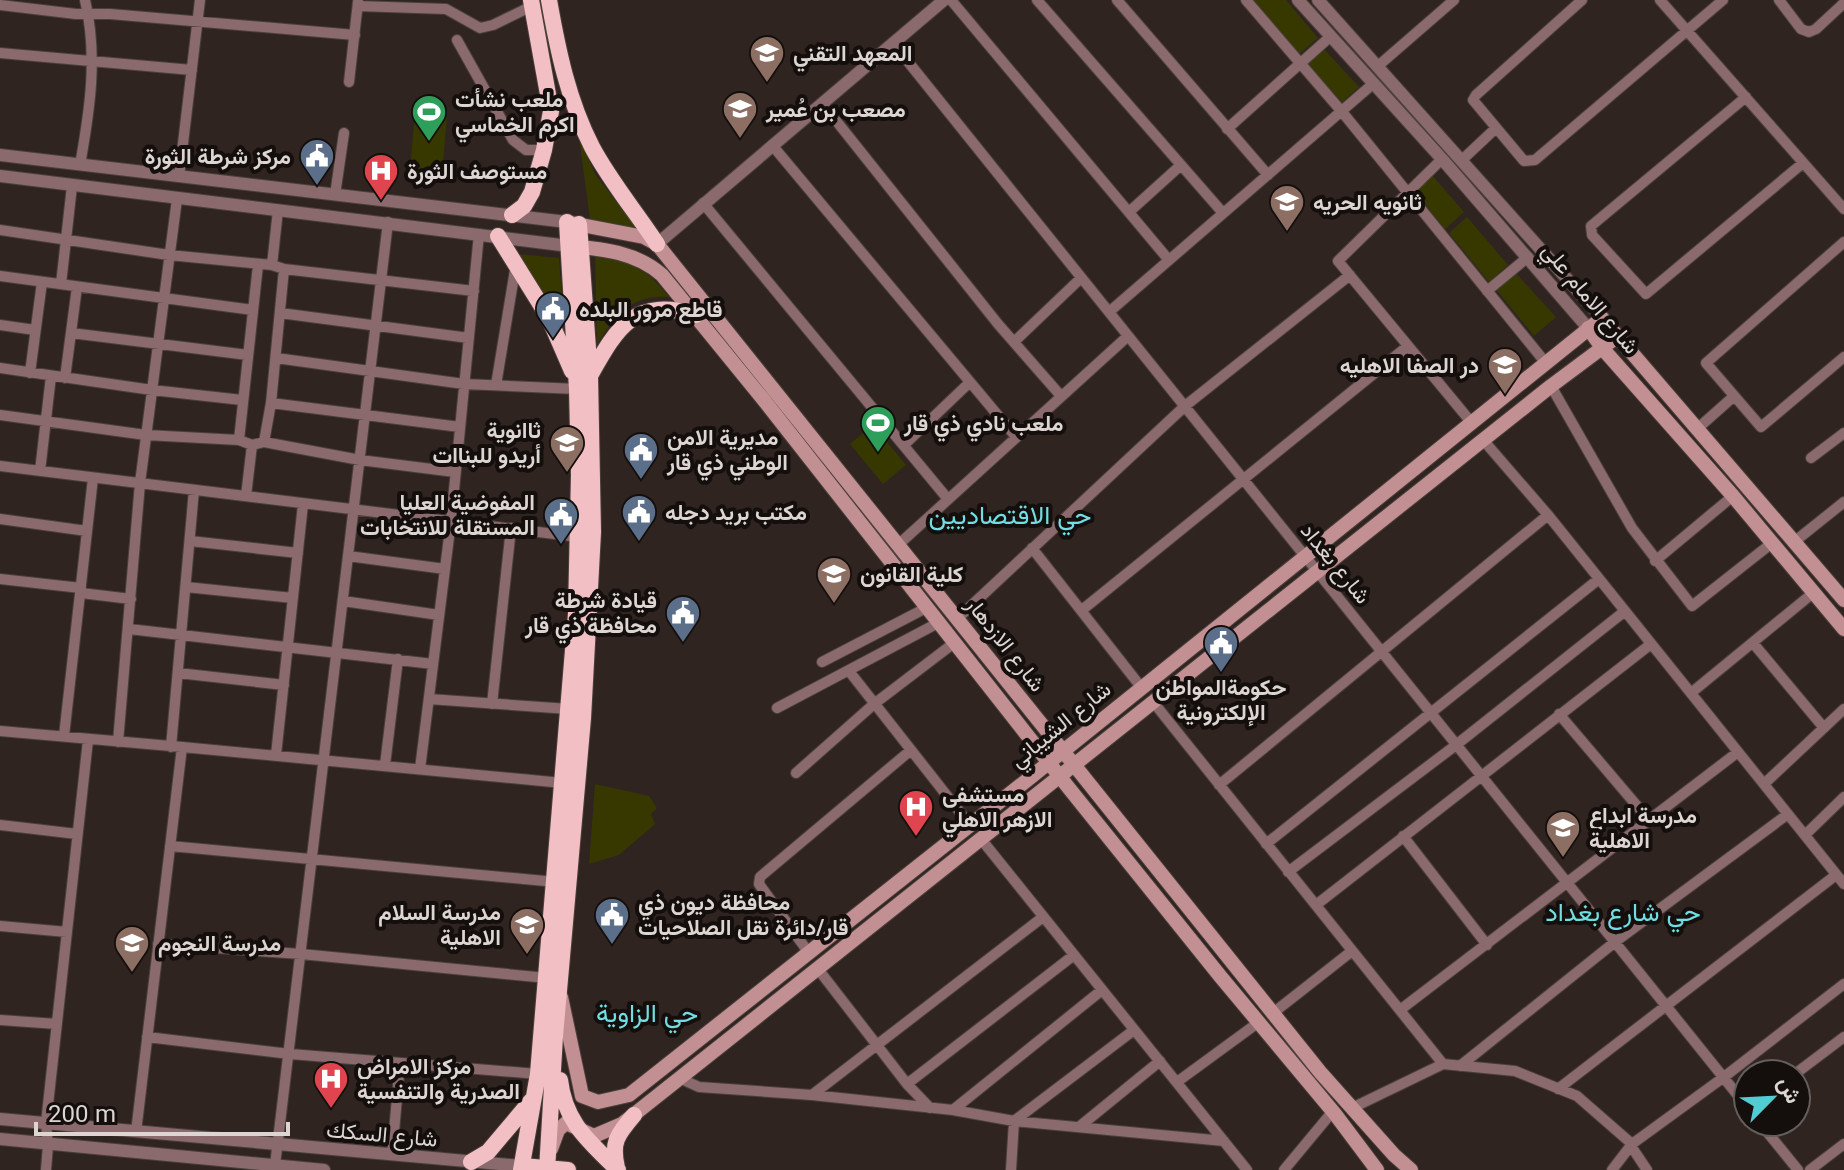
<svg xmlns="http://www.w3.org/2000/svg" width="1844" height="1170" font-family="Georgia,Vazirmatn,serif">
	<rect width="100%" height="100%" fill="#2f2420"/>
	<path fill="#373800" d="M1252 0H1286L1318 38 1299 54Z
		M1324 49 1359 87 1342 102 1308 64Z
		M415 113 447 117 442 175 410 170Z
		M579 137 595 174 640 232 590 219Z
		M1431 174 1464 212 1445 229 1413 190Z
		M1467 217 1508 265 1489 282 1449 233Z
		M595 253C629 262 647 268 669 297 630 295 616 315 597 345Z
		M518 254 559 258 565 339Z
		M1513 270 1556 317 1534 336 1494 287Z
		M873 425 906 465 883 484 850 444Z
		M595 784 649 796 657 808 651 814 655 824 619 855 589 864Z"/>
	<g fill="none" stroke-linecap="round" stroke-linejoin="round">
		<defs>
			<path id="minor" d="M951 0 1168 259
				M1037 0 1223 213
				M1117 0 1268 175
				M1246 0 1343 113 1545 362
				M1582 0 1476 95 1473 100 1524 161 1535 160 1723 0
				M1660 0 1844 209
				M1779 0 1801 29 1809 32 1816 29 1844 3
				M0 5 76 14H110L355 35
				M358 6 446 9 480 28 493 25 532 6
				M457 40 513 140 526 150H544
				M893 43 1748 1108
				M0 53 192 70
				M1378 66 1454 0
				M349 82 358 2
				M1746 97 1591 226 1592 235 1646 294 1803 163
				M822 103 998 324 1061 396
				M1227 129 1331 36
				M772 145 1016 437
				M1442 159 1338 261 1471 422
				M1463 159 1496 128
				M80 165C90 109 98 56 85 0
				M179 177 200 0
				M335 195 344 133
				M703 203 947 498
				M1129 212 1181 165
				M0 230 169 255 272 265 284 269 474 291
				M1844 242 1706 363 1761 427 1844 357
				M272 265 278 210
				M0 276 253 310
				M61 284 72 186
				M1487 291 1528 257
				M1109 312 1374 83
				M280 313 469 338
				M0 325 35 330
				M71 333 248 355
				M1014 342 1081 278
				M276 358 464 384 577 389
				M0 368 152 390 242 400
				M30 373 42 282
				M65 378 77 287
				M496 385 516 264
				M1551 386 1632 528 1692 606 1772 543
				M271 403 460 427
				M0 415 146 435 239 440 252 445 264 442 360 460 455 472
				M1697 429 1733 397
				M239 440 258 265
				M1484 441 1548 515 1844 884
				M264 442 271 403 284 269
				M904 445 969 383
				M1811 458 1844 433
				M0 466 579 537
				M40 471 51 376
				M246 496 252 445
				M0 519 87 531
				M190 541 298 553
				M1794 542 1844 502
				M898 545 1128 336
				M1032 548 1141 687
				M348 556 445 569
				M1655 561 1733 496
				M0 579 81 588
				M186 587 293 598
				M81 593 131 599
				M343 601 439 615
				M1082 610 1408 346
				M958 618 1185 406 1350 275
				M129 629 433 664
				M1753 643 1824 728
				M822 662 926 608
				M849 671 970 825
				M178 673 284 685
				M1691 693 1813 593
				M429 699 569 709
				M1154 703 1443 1064
				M492 704 511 528
				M777 708 938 623
				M1559 714 1649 820
				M0 731 182 747 136 1132
				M64 736 93 478
				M118 742 140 483 177 199
				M171 747 194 490
				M182 747 563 783
				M276 755 303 504
				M385 765 398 659
				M420 769 451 521 479 234
				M796 773 874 704 954 643
				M1764 784 1844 709
				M1219 785 1548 515
				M0 825 77 834
				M1805 835 1844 797
				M1403 836 1487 945
				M981 839 1247 1170
				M1266 844 1599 579
				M170 846 556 882
				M1288 872 1456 745 1625 611
				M1316 905 1651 644
				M0 926 67 932
				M158 944 301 954 547 978
				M809 953 759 884 760 877 911 750
				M818 969 907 1084 930 1108
				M1400 1010 1738 752
				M1273 1013 1352 951
				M0 1020 57 1024
				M147 1037 290 1054 538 1074
				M1460 1066 1615 942 1788 814
				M1795 1074 1844 1037
				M679 1078 699 1087 812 1095 953 1110 1014 1121 1224 1141
				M1177 1082 1259 1022
				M907 1084 1074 955
				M1558 1089 1836 875
				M812 1095 1043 917
				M1352 1108 1443 1064 1515 1071 1577 1096 1632 1144
				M953 1110 1102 990
				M1759 1122 1798 1170
				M1079 1127 1160 1061
				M1631 1146 1647 1170
				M392 1155 400 1063
				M275 1165 388 222
				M46 1170 48 1145 46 1123 88 740
				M1011 1170 1014 1121 1134 1030
				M1284 1170 1333 1111
				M1612 1170 1632 1144 1724 1077 1844 984
				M1810 1170 1844 1144"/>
			<path id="tertiary" d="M1298 0 1442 159 1588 328
				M1318 0 1602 318
				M0 155 567 222
				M0 176 569 246
				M657 244 944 0
				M0 1119 522 1166
				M0 1139 324 1170"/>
			<path id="secondary" d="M571 223 644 237 657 244 1320 1072 1394 1155 1411 1170
				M570 246C603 249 636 252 662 275L763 399 1068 787 1220 976 1335 1114 1377 1170
				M1588 328 1603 349 1733 496 1844 629
				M561 997 582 1096 598 1102 629 1095 1031 777 1602 318 1844 600
				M551 1149 558 1130 566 1123 594 1136 622 1124 1551 386 1618 336"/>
			<path id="trunk" d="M549 0C558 51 568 100 592 147 610 181 636 212 657 244
				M512 215 524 206 532 192 544 150 551 111 531 0
				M498 236 549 318 572 371
				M591 374C618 326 635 297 696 315
				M560 1080C565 1123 589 1141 618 1170
				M471 1162 488 1152 531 1101
				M522 1166 568 1170
				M617 1168C611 1142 617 1135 634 1115
				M521 1170 538 1074 576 614 579 475 577 389 567 222
				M547 1170 555 1036 583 718 593 532 590 376 579 224"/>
		</defs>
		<use href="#minor" stroke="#4b403c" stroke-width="12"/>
		<use href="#tertiary" stroke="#4b403c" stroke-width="14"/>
		<use href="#secondary" stroke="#4b403c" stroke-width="16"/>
		<use href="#trunk" stroke="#4b403c" stroke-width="18"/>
		<use href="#minor" stroke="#8a6a6c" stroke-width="10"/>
		<use href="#tertiary" stroke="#8a6a6c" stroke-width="12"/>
		<use href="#secondary" stroke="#c28f93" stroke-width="14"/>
		<use href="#trunk" stroke="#f2c0c4" stroke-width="16"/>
	</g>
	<defs>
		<symbol id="university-pin" viewBox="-11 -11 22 30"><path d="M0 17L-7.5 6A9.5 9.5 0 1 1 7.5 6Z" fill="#8d6e63" stroke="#140f0d"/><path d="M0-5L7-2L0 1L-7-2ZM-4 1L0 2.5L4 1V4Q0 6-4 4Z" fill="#fff"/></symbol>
		<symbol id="school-pin" viewBox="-11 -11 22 30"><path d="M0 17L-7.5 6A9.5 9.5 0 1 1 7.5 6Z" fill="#8d6e63" stroke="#140f0d"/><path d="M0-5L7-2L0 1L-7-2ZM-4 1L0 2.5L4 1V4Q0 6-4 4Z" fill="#fff"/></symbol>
		<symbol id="stadium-pin" viewBox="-11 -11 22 30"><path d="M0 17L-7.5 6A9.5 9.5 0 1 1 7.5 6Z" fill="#2e9e5b" stroke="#140f0d"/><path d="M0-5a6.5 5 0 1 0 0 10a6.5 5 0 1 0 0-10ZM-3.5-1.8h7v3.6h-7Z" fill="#fff"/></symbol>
		<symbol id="civic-pin" viewBox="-11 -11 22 30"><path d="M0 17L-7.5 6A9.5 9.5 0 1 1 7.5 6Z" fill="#5c6f8a" stroke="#140f0d"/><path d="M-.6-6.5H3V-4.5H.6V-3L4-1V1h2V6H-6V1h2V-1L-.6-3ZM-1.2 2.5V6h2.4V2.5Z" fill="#fff"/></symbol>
		<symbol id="hospital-pin" viewBox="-11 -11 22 30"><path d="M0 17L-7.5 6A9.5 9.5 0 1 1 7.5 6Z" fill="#e0444e" stroke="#140f0d"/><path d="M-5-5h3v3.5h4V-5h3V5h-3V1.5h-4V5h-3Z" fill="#fff"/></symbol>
	</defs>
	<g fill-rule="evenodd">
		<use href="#university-pin" x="747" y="33" width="40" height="54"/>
		<use href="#school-pin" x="720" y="89" width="40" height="54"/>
		<use href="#stadium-pin" x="409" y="92" width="40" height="54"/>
		<use href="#civic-pin" x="297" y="136" width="40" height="54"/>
		<use href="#hospital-pin" x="361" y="151" width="40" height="54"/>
		<use href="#school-pin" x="1267" y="182" width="40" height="54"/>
		<use href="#civic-pin" x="533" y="289" width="40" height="54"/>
		<use href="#school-pin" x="1485" y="345" width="40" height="54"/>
		<use href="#stadium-pin" x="858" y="403" width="40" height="54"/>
		<use href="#school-pin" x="547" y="423" width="40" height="54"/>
		<use href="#civic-pin" x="621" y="430" width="40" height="54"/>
		<use href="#civic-pin" x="619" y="492" width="40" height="54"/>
		<use href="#civic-pin" x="541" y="495" width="40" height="54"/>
		<use href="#university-pin" x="814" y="554" width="40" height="54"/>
		<use href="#civic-pin" x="663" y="593" width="40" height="54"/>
		<use href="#civic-pin" x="1201" y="623" width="40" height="54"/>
		<use href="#hospital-pin" x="896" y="787" width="40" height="54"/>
		<use href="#school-pin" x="1543" y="808" width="40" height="54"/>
		<use href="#civic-pin" x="592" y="895" width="40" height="54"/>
		<use href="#school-pin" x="507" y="905" width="40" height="54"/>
		<use href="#school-pin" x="112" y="923" width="40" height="54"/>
		<use href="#hospital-pin" x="311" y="1059" width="40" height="54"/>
	</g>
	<g text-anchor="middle" stroke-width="8" stroke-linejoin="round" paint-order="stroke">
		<g font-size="22" font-weight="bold" fill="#ddd5d2" stroke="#140f0d" text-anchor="start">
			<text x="793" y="61">المعهد التقني</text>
			<text x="455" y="107">ملعب نشأت<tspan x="455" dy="25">اكرم الخماسي</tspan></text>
			<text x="766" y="117">مصعب بن عُمير</text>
			<text x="291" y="164" text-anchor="end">مركز شرطة الثورة</text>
			<text x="407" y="179">مستوصف الثورة</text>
			<text x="1313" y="210">ثانويه الحريه</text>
			<text x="579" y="317">قاطع مرور البلده</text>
			<text x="1479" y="373" text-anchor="end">در الصفا الاهليه</text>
			<text x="904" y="431">ملعب نادي ذي قار</text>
			<text x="541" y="438" text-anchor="end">ثاانوية<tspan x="541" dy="25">أريدو للبناات</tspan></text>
			<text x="667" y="445">مديرية الامن<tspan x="667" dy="25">الوطني ذي قار</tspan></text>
			<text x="535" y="510" text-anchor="end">المفوضية العليا<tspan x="535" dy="25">المستقلة للانتخابات</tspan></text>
			<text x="665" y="520">مكتب بريد دجله</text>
			<text x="860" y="582">كلية القانون</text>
			<text x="657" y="608" text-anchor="end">قيادة شرطة<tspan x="657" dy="25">محافظة ذي قار</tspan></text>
			<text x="1221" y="695" text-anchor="middle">حكومةالمواطن<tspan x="1221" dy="25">الإلكترونية</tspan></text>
			<text x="942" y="802">مستشفى<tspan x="942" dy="25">الازهر الاهلي</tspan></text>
			<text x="1589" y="823">مدرسة ابداع<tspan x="1589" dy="25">الاهلية</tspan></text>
			<text x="638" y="910">محافظة ديون ذي<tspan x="638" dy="25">قار/دائرة نقل الصلاحيات</tspan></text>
			<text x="501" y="920" text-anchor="end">مدرسة السلام<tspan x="501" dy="25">الاهلية</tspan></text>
			<text x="158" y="951">مدرسة النجوم</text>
			<text x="357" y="1074">مركز الامراض<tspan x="357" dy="25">الصدرية والتنفسية</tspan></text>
		</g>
		<g font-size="22" fill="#ddd5d2" stroke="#140f0d">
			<text transform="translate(1591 298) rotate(50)" y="8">شارع الامام علي</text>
			<text transform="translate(1336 563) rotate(51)" y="8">شارع بغداد</text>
			<text transform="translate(1006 644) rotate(52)" y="8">شارع الازدهار</text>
			<text transform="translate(1060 724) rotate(-39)" y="8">شارع الشيباني</text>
			<text transform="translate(382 1134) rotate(5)" y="8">شارع السكك</text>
		</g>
		<g font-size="26" fill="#72dee3" stroke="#140f0d">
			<text x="1010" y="524">حي الاقتصاديين</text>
			<text x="1623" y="921">حي شارع بغداد</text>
			<text x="647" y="1022">حي الزاوية</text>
		</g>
	</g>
	<g transform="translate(1772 1098) rotate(66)"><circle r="38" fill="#140f0d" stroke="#645e5c" stroke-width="2"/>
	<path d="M0-6L14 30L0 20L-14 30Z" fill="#51ccd2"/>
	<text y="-12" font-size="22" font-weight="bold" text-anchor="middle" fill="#ddd5d2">ش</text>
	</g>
	<path d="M36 1122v12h252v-12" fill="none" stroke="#ddd5d2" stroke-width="4"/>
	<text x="48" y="1122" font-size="24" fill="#ddd5d2" stroke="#140f0d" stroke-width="6" paint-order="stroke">200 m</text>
</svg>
